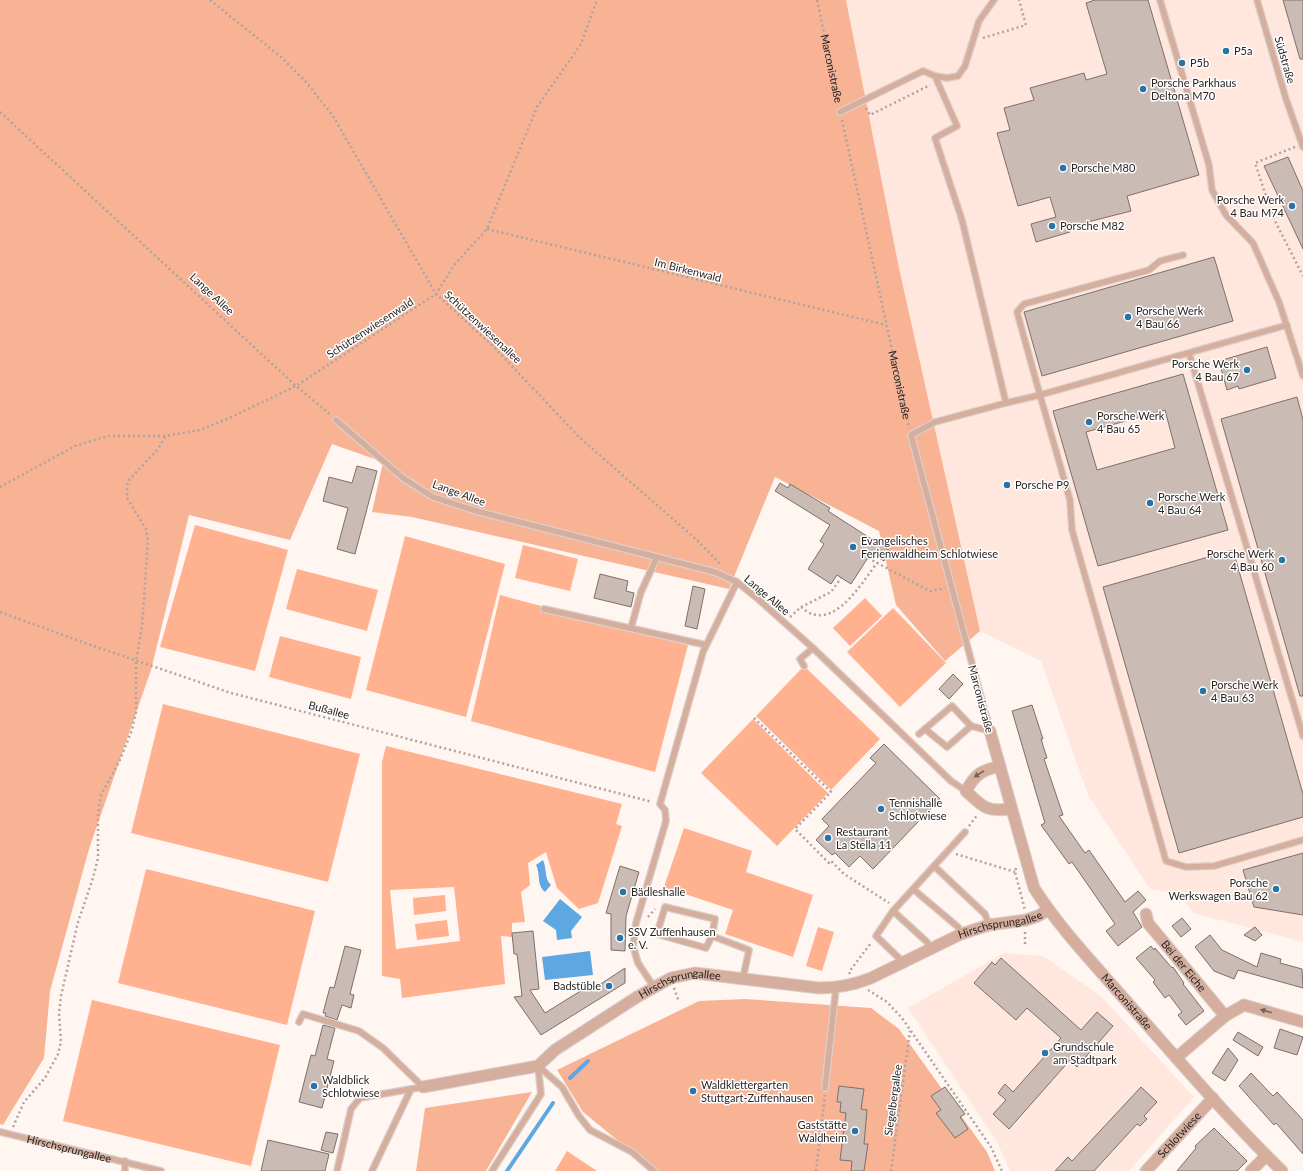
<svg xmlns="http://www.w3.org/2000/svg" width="1303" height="1171" font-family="Lato,sans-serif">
	<rect width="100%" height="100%" fill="#fff6f2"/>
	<path fill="#ffe7dd" d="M846 0H1303V942L1193 913 1180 894 1150 889 1088 795 1041 661 980 631 899 268Z
		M1004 953 1043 956 1101 996 1194 1097 1129 1171H1010L997 1142 908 1008Z"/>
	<path fill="#ffb190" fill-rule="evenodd" d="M195 525 288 550 255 671 160 647Z
		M405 536 505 564 466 717 366 690Z
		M523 545 578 559 570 591 515 578Z
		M297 569 378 590 367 631 286 609Z
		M500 595 688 645 655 772 471 721Z
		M865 598 882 616 850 646 833 628Z
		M893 608 946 663 900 707 847 652Z
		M280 636 361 657 351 699 269 677Z
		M804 666 880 739 831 790 756 716Z
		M163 704 360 754 328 882 131 833Z
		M753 719 828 793 777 846 701 773Z
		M386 746 622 804 616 824 622 826 598 903 579 909 557 888 546 852 528 863 530 885 521 892 525 922 512 923V937L501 936 505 984 402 998 400 979 382 976V762ZM454 887 460 941 396 949 390 890Z
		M684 828 752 851 746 872 813 895 793 957 725 934 733 910 664 887Z
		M146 869 315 911 287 1025 118 983Z
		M445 895 446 911 414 915 413 898Z
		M447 920 449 936 417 940 415 924Z
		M818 927 834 932 822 971 806 966Z
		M92 1000 280 1045 251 1166 63 1121Z
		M567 1151 597 1171H555Z"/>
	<path fill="#f8b395" d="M0 0H846L899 268 980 631 945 661 896 605 879 531 775 477 729 589 412 517 372 512 383 462 332 444 290 540 189 515 151 670 89 849 50 991 44 1058 3 1125 0 1124Z
		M745 999 871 1008 899 1029 987 1152 995 1171H655L583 1112 557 1070 699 1001Z
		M532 1092 486 1171H416L425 1108Z"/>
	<path fill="#5da8e2" d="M543 860C547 868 544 879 551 885L545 892C536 884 541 875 536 865Z
		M560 899 582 917 571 931 572 938 557 940 556 930 543 921Z
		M590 951 593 975 545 980 542 957Z"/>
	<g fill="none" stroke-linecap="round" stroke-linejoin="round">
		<path stroke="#5da8e2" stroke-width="4" d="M570 1078 588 1061
			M507 1171 553 1103"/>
	</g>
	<path fill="#cabbb5" stroke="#7d706a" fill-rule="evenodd" d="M1095 0H1148L1199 175 1127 196 1131 211 1068 227 1070 232 1036 242 1031 224 1056 217 1050 197 1018 206 997 133 1010 130 1004 108 1034 100 1030 88 1084 73 1086 80 1107 74 1086 3Z
		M1283 0H1303V59H1300Z
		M1288 157 1303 191V249L1264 166Z
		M1214 257 1233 321 1042 376 1024 312Z
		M1267 347 1276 378 1239 389 1238 386 1227 390 1219 361Z
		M1183 374 1228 530 1098 566 1053 411ZM1165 410 1175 448 1097 470 1086 432Z
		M1297 397 1303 420V696H1300L1221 419Z
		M357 466 377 471 355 554 337 549 348 508 323 501 329 477 352 483Z
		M780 483 788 488 790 484 830 508 828 511 890 551 884 561 871 553 851 584 837 575 831 584 808 569 824 544 820 541 830 525 775 491Z
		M1233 550 1303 794V817L1179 853 1103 587Z
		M600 574 628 581 626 591 634 593 631 607 594 598Z
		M693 586 705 589 697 629 685 626Z
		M953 674 963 684 949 699 939 689Z
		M1032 705 1043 739H1041L1047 758 1044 759 1063 815 1059 816 1085 853 1089 850 1125 902 1138 891 1146 900 1133 912 1142 927 1118 946 1106 931 1115 924 1072 862 1069 864 1041 825 1045 823 1012 711Z
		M884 744 940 799 873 869 860 856 849 867 835 853 832 855 816 840 829 826 822 819 876 763 870 758Z
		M1303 853V915L1254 907 1243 870Z
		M620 866 639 872 626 916 625 951 611 950V914L606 913Z
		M1182 918 1191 929 1181 937 1172 926Z
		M1255 927 1262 935 1255 941 1244 935Z
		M533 931 539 989 530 990 545 1013 587 987 590 991 625 968V983L541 1035 514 997 522 996 517 954H514L512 933Z
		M1210 935 1222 950 1257 967 1261 953 1281 959 1280 963 1302 969 1303 988 1238 970 1234 979 1214 971 1195 947Z
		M345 946 361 950 350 994 354 995 351 1008 342 1005 337 1020 325 1016 326 1013H323L330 987 334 988Z
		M1151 946 1154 950 1155 948 1172 968 1173 967 1184 983 1183 984 1204 1011 1186 1025 1178 1015 1182 1012 1169 995 1165 998 1153 982 1155 980 1136 958Z
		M1001 958 1081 1030 1097 1012 1113 1026 1077 1067 1070 1060 1009 1129 993 1114 1006 1100 998 1093 1005 1084 1013 1092 1061 1038 1027 1008 1016 1020 974 983 992 962 995 965Z
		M323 1025 335 1028 327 1059 334 1061 322 1108 299 1102 311 1055 315 1056Z
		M1280 1029 1303 1037 1297 1055 1274 1048Z
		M1238 1032 1263 1047 1258 1056 1233 1040Z
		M1228 1048 1238 1060 1225 1081 1212 1073Z
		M1251 1073 1273 1096 1277 1092 1303 1120V1154L1276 1123 1274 1125 1239 1086Z
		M839 1086 864 1089 861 1109 867 1110 864 1144H868L864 1171H851L852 1161 840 1160 846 1113 840 1112 841 1102H837Z
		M945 1087 965 1114 960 1117 968 1129 955 1138 936 1113 941 1110 931 1096Z
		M1141 1087 1157 1102 1144 1116 1147 1119 1140 1126 1137 1124 1094 1171H1055L1068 1157 1072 1161Z
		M1214 1128 1247 1161 1237 1171H1177L1196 1148 1195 1146Z
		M326 1132 338 1134 333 1153 321 1150Z
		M268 1140 329 1154 325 1171H261Z"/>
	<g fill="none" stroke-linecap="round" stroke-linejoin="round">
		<defs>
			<g id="lane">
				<path d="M1160 0 1209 165 1212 190 1226 215 1253 243 1279 302 1303 376"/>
				<path d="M1257 0 1286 99 1303 147"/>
				<path d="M935 76 947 78 958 76 965 66 979 21 994 0"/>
				<path d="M840 112 923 71 935 76 957 126 935 138 962 220 1006 403 1040 395 1017 312 1024 304 1149 270 1160 261 1183 255"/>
				<path d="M1287 325 1040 395 1070 500 1072 530 1166 861 1186 867 1214 866 1303 840"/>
				<path d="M1189 353 1303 736"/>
				<path d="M336 420 403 478 433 497 476 511 715 572 737 582 758 599 813 648 951 781 966 791"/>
				<path d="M544 609 706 645"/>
				<path d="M631 628 641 592 657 557"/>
				<path d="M804 666 800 659 813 648"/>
				<path d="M925 729 947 747 971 726 990 731"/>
				<path d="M990 731 911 435 935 422 1006 403"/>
				<path d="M919 734 952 706 971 726"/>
				<path d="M934 866 985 914 989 925"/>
				<path d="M913 889 958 927 961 934"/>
				<path d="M893 911 927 942 930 948"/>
				<path d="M712 936 706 948 657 934 665 907 715 919 712 936 749 950 743 978"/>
				<path d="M902 961 876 936 893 911 965 832"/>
				<path d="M654 987 638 963 633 946 636 923 666 821 665 810 660 804 703 652 737 582"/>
				<path d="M299 1022 303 1014 359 1031 383 1048 423 1087"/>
				<path d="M538 1066 562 1087 579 1116 590 1130 632 1152 654 1171"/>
				<path d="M825 1088 836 988"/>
				<path id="s3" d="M0 1132 161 1171"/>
				<path d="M125 1161V1171"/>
				<path d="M337 1171 351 1109 360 1098 411 1089"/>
				<path d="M372 1171 411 1089 423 1087"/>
				<path d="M492 1171 541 1094 538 1066"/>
			</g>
			<g id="street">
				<path id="s4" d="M990 731 1034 888C1061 930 1095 965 1128 1003 1178 1060 1228 1118 1282 1171"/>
				<path d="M1000 766C981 771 976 773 966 791 983 807 986 812 1011 809"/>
				<path id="s5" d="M1146 914 1148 923 1225 1016"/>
				<path d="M1176 1058 1225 1016 1244 1005 1303 1022"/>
				<path id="s6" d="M423 1087 538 1066 555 1050 637 997 671 978 695 973 819 988C837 988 854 985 871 978L961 934 989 925 1026 920 1038 916 1048 910"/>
				<path id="s7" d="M1146 1171 1213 1098"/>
				<path d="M1251 1171 1266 1156"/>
			</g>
		</defs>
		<use href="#lane" stroke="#d9d0cd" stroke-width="8"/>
		<use href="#street" stroke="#d9d0cd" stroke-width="13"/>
		<g stroke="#aca4a1" stroke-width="2.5" stroke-dasharray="2 3" stroke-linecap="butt">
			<path d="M210 0 281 57 306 82 333 116 436 294 493 346 580 438 698 541 720 564"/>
			<path id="s1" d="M817 0 839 103"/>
			<path d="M983 38 1026 25 1019 0"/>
			<path d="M866 108 870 115 930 85"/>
			<path d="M0 112 296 386 331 415"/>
			<path id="s2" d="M842 120 909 428"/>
			<path d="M1295 147 1255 163 1273 217 1303 276"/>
			<path d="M487 229 886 325"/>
			<path d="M0 487 75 446 108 436H165L200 430 227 419 296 386 436 294 455 264 487 229 537 107 581 44 597 0"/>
			<path d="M868 558 930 591 945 588"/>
			<path d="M801 607 831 592 841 578"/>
			<path d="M0 612 85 643 231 693 652 802"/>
			<path d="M790 617 801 607C804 609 808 613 812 614 839 623 863 581 877 563"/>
			<path d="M754 718 831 792 795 829 829 863 831 861 844 874 889 903"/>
			<path d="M969 826 978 814"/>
			<path d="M956 854 1015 872"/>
			<path d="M1016 868 1015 872 1025 910"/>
			<path d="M648 917 655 909"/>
			<path d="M1025 944V931"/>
			<path d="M850 974 849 972 871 943"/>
			<path d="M674 988 679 1002"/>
			<path d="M868 990 887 1002 902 1018 991 1147 1002 1171"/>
			<path d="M13 1127 24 1102 45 1078 58 1054 61 1042 59 1013 61 996 78 922 93 878 98 858V815L101 795 120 760 132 730 136 712V661L142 626 148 540 146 529 127 498V489L128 481 158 449 165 437"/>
			<path d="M816 1171 825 1095"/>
			<path d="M891 1171 910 1031"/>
		</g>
		<use href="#lane" stroke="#d5ae9d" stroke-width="5.5"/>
		<use href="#street" stroke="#d5ae9d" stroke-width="11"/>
	</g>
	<defs><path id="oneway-solid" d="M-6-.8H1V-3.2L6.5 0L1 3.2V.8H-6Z"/></defs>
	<g fill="#776259">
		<use href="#oneway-solid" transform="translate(979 774) rotate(148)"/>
		<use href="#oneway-solid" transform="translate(1266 1011) rotate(-164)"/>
	</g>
	<g fill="#2a73a6" stroke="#fff" stroke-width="1.5">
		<circle cx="1226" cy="51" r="4"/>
		<circle cx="1182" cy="63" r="4"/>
		<circle cx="1143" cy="89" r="4"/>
		<circle cx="1063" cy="168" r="4"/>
		<circle cx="1292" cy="206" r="4"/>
		<circle cx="1052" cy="226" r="4"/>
		<circle cx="1128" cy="317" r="4"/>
		<circle cx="1247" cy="370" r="4"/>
		<circle cx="1089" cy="422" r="4"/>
		<circle cx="1007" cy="485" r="4"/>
		<circle cx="1150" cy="503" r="4"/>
		<circle cx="853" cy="547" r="4"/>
		<circle cx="1282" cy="560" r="4"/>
		<circle cx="1203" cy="691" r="4"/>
		<circle cx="881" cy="809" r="4"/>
		<circle cx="828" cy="838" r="4"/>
		<circle cx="1276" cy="889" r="4"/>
		<circle cx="623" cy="892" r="4"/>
		<circle cx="620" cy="938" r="4"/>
		<circle cx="609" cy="986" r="4"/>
		<circle cx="1045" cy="1053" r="4"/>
		<circle cx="314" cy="1086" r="4"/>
		<circle cx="693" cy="1091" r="4"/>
		<circle cx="855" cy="1131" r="4"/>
	</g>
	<g text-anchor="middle" stroke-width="3" stroke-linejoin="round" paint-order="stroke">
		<g font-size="11" fill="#2a2422" stroke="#fff" text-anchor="start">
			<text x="1234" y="55">P5a</text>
			<text x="1190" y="67">P5b</text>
			<text x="1151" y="87">Porsche Parkhaus<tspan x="1151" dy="13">Deltona M70</tspan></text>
			<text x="1071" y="172">Porsche M80</text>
			<text x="1284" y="204" text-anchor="end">Porsche Werk<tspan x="1284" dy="13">4 Bau M74</tspan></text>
			<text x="1060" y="230">Porsche M82</text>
			<text x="1136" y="315">Porsche Werk<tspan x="1136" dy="13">4 Bau 66</tspan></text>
			<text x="1239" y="368" text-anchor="end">Porsche Werk<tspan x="1239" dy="13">4 Bau 67</tspan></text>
			<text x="1097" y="420">Porsche Werk<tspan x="1097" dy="13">4 Bau 65</tspan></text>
			<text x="1015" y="489">Porsche P9</text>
			<text x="1158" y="501">Porsche Werk<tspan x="1158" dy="13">4 Bau 64</tspan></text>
			<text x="861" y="545">Evangelisches<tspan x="861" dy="13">Ferienwaldheim Schlotwiese</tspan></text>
			<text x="1274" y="558" text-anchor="end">Porsche Werk<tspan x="1274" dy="13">4 Bau 60</tspan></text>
			<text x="1211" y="689">Porsche Werk<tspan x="1211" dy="13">4 Bau 63</tspan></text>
			<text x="889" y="807">Tennishalle<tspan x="889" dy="13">Schlotwiese</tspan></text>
			<text x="836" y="836">Restaurant<tspan x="836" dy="13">La Stella 11</tspan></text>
			<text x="1268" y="887" text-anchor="end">Porsche<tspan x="1268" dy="13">Werkswagen Bau 62</tspan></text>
			<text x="631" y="896">Bädleshalle</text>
			<text x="628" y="936">SSV Zuffenhausen<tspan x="628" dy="13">e. V.</tspan></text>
			<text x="601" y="990" text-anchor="end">Badstüble</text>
			<text x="1053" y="1051">Grundschule<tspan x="1053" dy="13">am Stadtpark</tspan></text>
			<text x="322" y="1084">Waldblick<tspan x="322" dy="13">Schlotwiese</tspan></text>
			<text x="701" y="1089">Waldklettergarten<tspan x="701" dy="13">Stuttgart-Zuffenhausen</tspan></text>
			<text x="847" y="1129" text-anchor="end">Gaststätte<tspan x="847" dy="13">Waldheim</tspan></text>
		</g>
		<g font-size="11" fill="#2a2422" stroke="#fff">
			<text transform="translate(1285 60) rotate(74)" y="4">Südstraße</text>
			<text dy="4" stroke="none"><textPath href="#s1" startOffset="70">Marconistraße</textPath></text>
			<text transform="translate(688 270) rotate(14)" y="4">Im Birkenwald</text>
			<text transform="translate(212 294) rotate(43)" y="4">Lange Allee</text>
			<text transform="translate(483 327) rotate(43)" y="4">Schützenwiesenallee</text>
			<text transform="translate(370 328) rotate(-33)" y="4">Schützenwiesenwald</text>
			<text dy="4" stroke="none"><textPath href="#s2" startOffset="271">Marconistraße</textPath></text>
			<text transform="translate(459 493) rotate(20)" y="4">Lange Allee</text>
			<text transform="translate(767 595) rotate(40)" y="4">Lange Allee</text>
			<text transform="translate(981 699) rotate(75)" y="4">Marconistraße</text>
			<text transform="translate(329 710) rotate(15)" y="4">Bußallee</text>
			<text dy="4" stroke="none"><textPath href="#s6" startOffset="620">Hirschsprungallee</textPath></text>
			<text dy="4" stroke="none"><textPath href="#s5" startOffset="65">Bei der Eiche</textPath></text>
			<text dy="4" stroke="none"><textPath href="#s6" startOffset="284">Hirschsprungallee</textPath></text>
			<text dy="4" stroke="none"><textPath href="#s4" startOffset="310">Marconistraße</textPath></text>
			<text transform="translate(893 1100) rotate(-82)" y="4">Siegelbergallee</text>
			<text dy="4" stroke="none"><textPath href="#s7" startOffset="49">Schlotwiese</textPath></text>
			<text dy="4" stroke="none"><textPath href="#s3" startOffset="71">Hirschsprungallee</textPath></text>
		</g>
	</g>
</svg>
